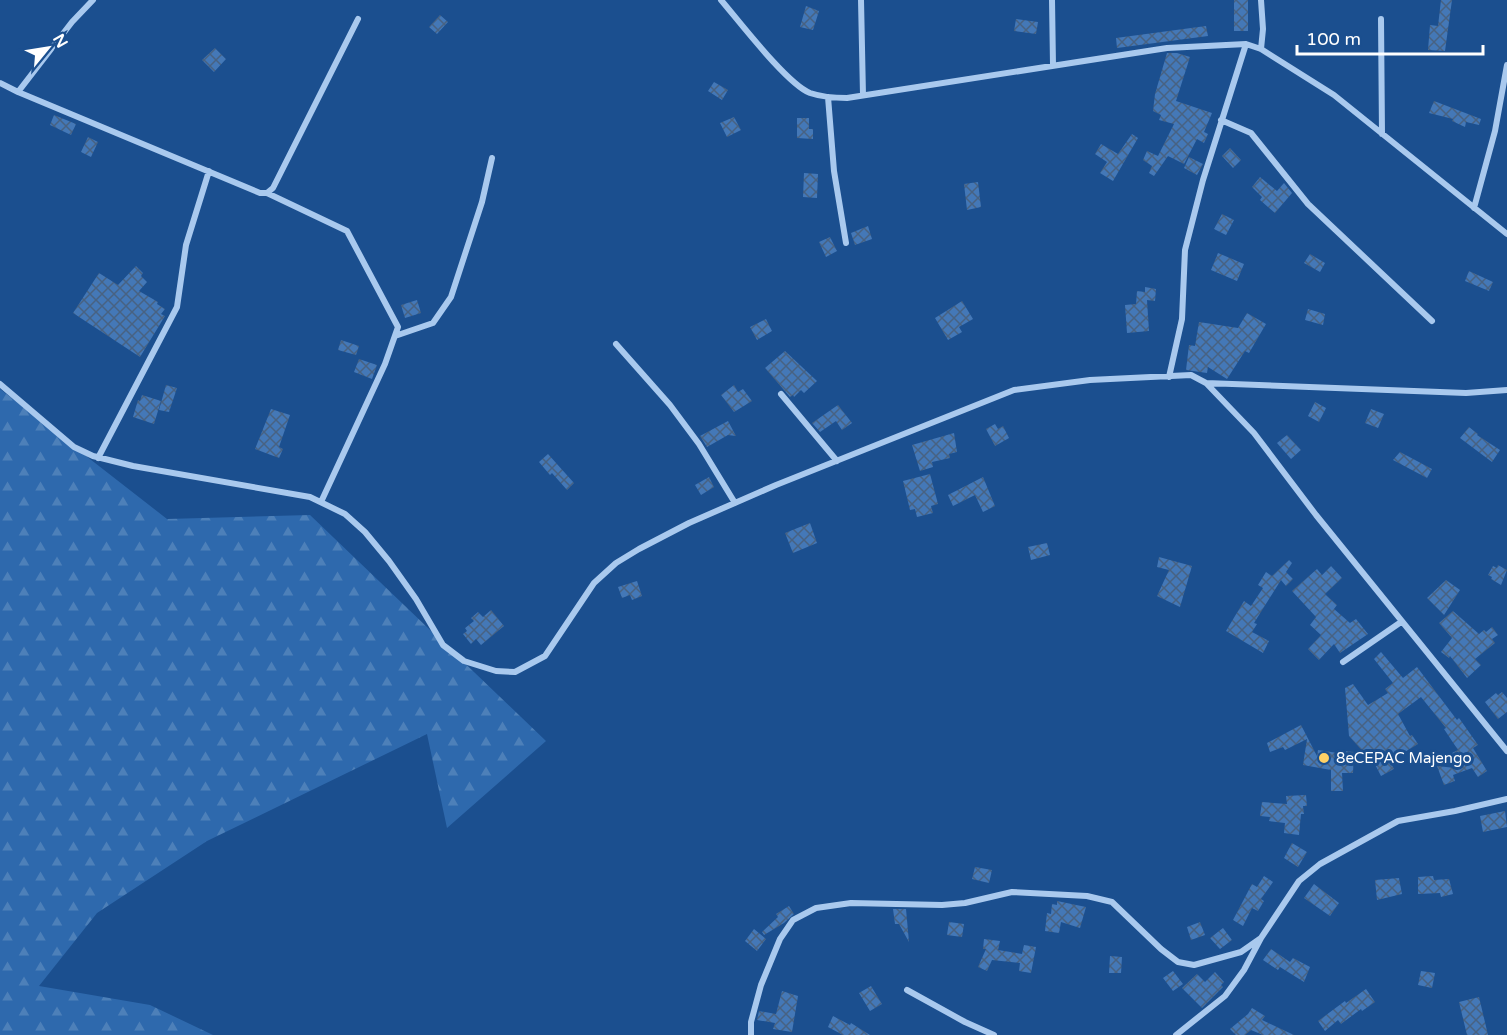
<svg xmlns="http://www.w3.org/2000/svg" width="1507" height="1035" font-family="'Varela Round',sans-serif">
	<defs>
		<pattern id="forest-firs" width="22" height="20" patternUnits="userSpaceOnUse" patternTransform="scale(1.5)"><rect width="22" height="20" fill="#2e69ad"/><path d="M5 1l3.5 6h-7zM16 11l3.5 6h-7z" fill="#4d80b9"/></pattern>
		<pattern id="building-cross-hatch" width="8" height="8" patternUnits="userSpaceOnUse" patternTransform="scale(1.5)"><rect width="8" height="8" fill="#4478b7"/><path d="M0 0l8 8M0 8l8-8" fill="none" stroke="#486282"/></pattern>
	</defs>
	<rect width="100%" height="100%" fill="#1b4f8f"/>
	<path fill="url(#forest-firs)" d="M0 389 167 519 310 515 546 741 447 828 427 734 207 841 97 913 39 986 150 1005 213 1035H0Z"/>
	<path fill="url(#building-cross-hatch)" d="M1234 0H1248V31H1234Z
		M1441 0H1452L1445 51 1428 50 1430 25 1438 26Z
		M806 6 819 11 813 30 800 27Z
		M440 15 448 22 437 34 429 27Z
		M1016 19 1038 22 1036 34 1014 31Z
		M1206 26 1208 36 1117 48 1116 38Z
		M215 48 226 59 214 72 202 60Z
		M1167 53H1177L1190 57 1176 101 1212 113 1204 132 1208 134 1204 143 1197 139 1184 164 1168 156 1154 176 1149 173 1152 166 1143 160 1147 151 1158 156 1174 124 1159 120 1161 115 1153 111 1155 94Z
		M714 82 728 90 722 100 708 91Z
		M1434 101 1481 119 1479 125 1466 122 1465 127 1452 121 1453 119 1429 113Z
		M54 115 76 124 71 135 50 125Z
		M734 117 741 130 727 137 720 123Z
		M797 118H809V129H813V139L797 138Z
		M1132 134 1138 138 1113 181 1100 173 1107 162 1095 154 1101 144 1118 154Z
		M88 137 98 142 91 157 81 152Z
		M1230 148 1241 160 1233 168 1222 156Z
		M1189 157 1203 164 1197 175 1184 168Z
		M804 173 818 174 817 198 803 197Z
		M1260 177 1277 191 1284 183 1292 193 1275 213 1260 200 1262 197 1252 187Z
		M978 182 981 207 967 210 964 184Z
		M1222 214 1234 220 1226 235 1214 229Z
		M868 226 872 239 855 245 851 233Z
		M830 237 837 251 826 257 819 242Z
		M1218 253 1244 264 1237 281 1211 270Z
		M1310 254 1325 263 1320 272 1304 263Z
		M136 266 143 273 141 276 147 282 139 291 158 302 157 304 165 309 161 314 165 316 140 357 73 313 99 273 118 285Z
		M1469 271 1493 282 1489 291 1465 281Z
		M1145 287 1156 289 1155 301 1147 300 1149 331 1127 333 1125 305 1136 304 1137 291 1145 292Z
		M417 300 421 313 405 318 401 305Z
		M962 301 973 319 959 327 962 332 948 340 935 318Z
		M1308 309 1325 314 1323 325 1305 320Z
		M1247 313 1266 324 1249 353 1245 351 1227 379 1208 367 1207 373 1186 370 1189 345 1195 346 1199 322 1238 328Z
		M766 319 772 331 757 340 750 327Z
		M341 340 359 346 356 355 338 350Z
		M785 351 817 381 804 393 801 390 794 397 793 395 790 397 765 368Z
		M359 359 377 365 372 379 354 372Z
		M166 385 177 388 169 412 159 410Z
		M734 385 738 392 743 389 752 401 734 412 721 395Z
		M142 395 161 401 154 424 133 417 138 400 140 401Z
		M1315 402 1326 408 1319 422 1308 416Z
		M838 405 852 423 842 430 836 421 820 432 812 423Z
		M271 409 290 415 279 447 283 449 279 458 255 449Z
		M1371 409 1384 414 1378 428 1365 423Z
		M728 421 736 436 728 435 707 447 700 436Z
		M995 424 998 429 1003 426 1009 438 995 446 986 429Z
		M1469 427 1478 434 1477 435 1500 450 1492 462 1460 438Z
		M954 433 957 452 949 454 950 458 932 462 933 467 920 471 912 445Z
		M1287 435 1301 450 1291 459 1277 443Z
		M1400 452 1432 469 1427 478 1393 460Z
		M548 454 574 483 567 490 552 473 550 475 539 462Z
		M930 474 938 504 931 506 933 513 917 517 915 509 910 510 903 481Z
		M709 477 714 487 701 495 695 485Z
		M983 477 995 506 983 512 975 495 953 506 948 495Z
		M810 523 817 543 793 553 785 533Z
		M1047 543 1050 555 1031 560 1028 547Z
		M1159 557 1192 566 1180 607 1157 596 1169 570 1157 567Z
		M1289 560 1292 563 1286 572 1293 579 1286 586 1281 580 1254 623 1257 624 1252 632 1269 641 1263 653 1226 631 1244 601 1251 606 1263 588 1258 585 1266 572 1272 576Z
		M1498 565 1507 570 1501 585 1491 579 1492 577 1488 575 1493 566 1497 568Z
		M1331 566 1342 578 1325 594 1337 605 1334 609 1350 623 1356 619 1368 634 1340 653 1334 644 1319 660 1308 649 1321 635 1310 625 1316 617 1292 591 1317 569 1322 575Z
		M1446 580 1460 590 1444 615 1427 598Z
		M637 581 642 596 632 600 630 595 622 598 618 587Z
		M491 610 504 626 481 645 476 639 471 644 463 634 467 631 465 628 474 621 471 618 478 612 483 617Z
		M1453 611 1479 634 1484 630 1486 632 1492 627 1498 635 1492 639 1495 643 1475 659 1481 665 1467 678 1450 656 1449 658 1441 652 1452 638 1439 623Z
		M1381 652 1403 678 1417 667 1457 720 1459 718 1478 745 1473 748 1487 771 1478 777 1472 768 1453 775 1455 781 1444 785 1437 766 1455 768 1448 755 1458 750 1444 729 1446 728 1421 697 1398 714 1410 736 1412 735 1418 744 1390 761 1394 769 1381 776 1369 753 1366 755 1349 736 1345 688 1353 684 1368 705 1388 693 1385 689 1393 683 1374 659Z
		M1502 692 1507 698V712L1498 719 1485 702 1496 693 1498 695Z
		M1301 725 1317 756 1318 750 1344 754V751L1354 752 1353 773H1342L1343 791H1331V770L1303 765 1307 739 1285 750 1283 747 1270 752 1267 743Z
		M1306 795 1307 806H1303L1304 814H1301L1299 835 1284 833 1285 823 1269 821 1270 817 1260 816 1262 802 1287 804 1286 796Z
		M1505 811 1507 827 1483 832 1480 816Z
		M1292 843 1307 852 1298 867 1284 858Z
		M975 867 992 870 989 883 972 879Z
		M1264 876 1273 882 1261 899 1264 901 1258 911 1252 908 1243 926 1233 920 1252 884 1257 887Z
		M1433 876 1434 880 1449 879 1453 894 1441 897 1440 893 1418 894V877Z
		M1399 878 1402 894 1377 900 1375 880Z
		M1314 884 1339 903 1330 916 1304 898Z
		M1057 901 1086 907 1080 928 1061 922 1059 933 1045 931 1047 913 1051 914 1052 904 1057 905Z
		M789 906 794 914 784 923 764 935 762 932 778 917 776 914Z
		M893 909H906L909 942 899 924H895Z
		M949 922 964 924 962 937 947 935Z
		M1200 922 1205 935 1191 940 1187 927Z
		M1223 928 1232 940 1220 949 1210 938Z
		M754 929 766 939 757 951 745 941Z
		M984 939 1000 941 998 950 1022 954 1024 945 1036 947 1031 973 1019 971 1020 963 992 960 987 971 978 967 986 949H983Z
		M1271 949 1290 962 1293 958 1310 967 1304 982 1280 967 1278 970 1263 960Z
		M1110 956 1122 957 1121 973H1109Z
		M1173 971 1183 984 1173 991 1163 978Z
		M1421 971 1435 973 1432 988 1418 985Z
		M1215 972 1224 982 1221 985 1223 987 1202 1008 1182 988 1197 974 1205 982Z
		M871 986 882 1004 870 1011 859 993Z
		M1366 989 1375 1002 1362 1011 1361 1009 1341 1024 1338 1020 1325 1031 1318 1021 1345 1001 1346 1003Z
		M782 991 798 996 792 1032 773 1029 775 1023 757 1020 759 1011 776 1014Z
		M1479 997 1488 1035H1467L1459 1002Z
		M1252 1008 1265 1016 1262 1020 1294 1035H1263L1251 1030 1245 1035H1236L1230 1029 1248 1014Z
		M833 1016 850 1025 851 1023 870 1035H843L828 1027Z"/>
	<g fill="none" stroke-linecap="round" stroke-linejoin="round">
		<path stroke="#a9c9ee" stroke-width="6" d="M721 0C739 21 787 84 810 93 822 97 834 98 847 98L1167 48 1246 44 1261 49 1334 95 1507 234
			M861 0 863 95
			M1052 0 1053 65
			M1381 19 1382 134
			M1261 49 1263 29 1261 0
			M0 83 18 92 260 193H267L347 231 398 327 385 364 321 502
			M18 92 72 22 93 0
			M828 97 834 171 846 243
			M1221 120 1251 133 1308 204 1432 321
			M267 193 273 188 358 19
			M1474 208 1495 131 1507 65
			M395 336 433 323 451 297 482 202 492 158
			M616 344 670 405 699 444 735 503
			M1169 377 1182 319 1185 250 1203 180 1246 44
			M1206 383 1466 393 1507 390
			M0 384 74 447 93 456 133 466 310 497 345 514 365 532 389 561 416 599 443 645 464 661 496 671 515 672 545 656 594 583 616 563 639 549 689 523 776 485 1014 390 1090 380 1191 375 1206 383 1254 433 1316 515 1507 751
			M781 394 837 461
			M98 458 177 307 186 245 209 171
			M1343 662 1401 622
			M907 990 965 1022 994 1035
			M751 1035V1022L761 985 780 939 793 920 816 908 851 903 942 905 965 903 1012 892 1087 896 1112 902 1161 949 1178 962 1194 965 1241 952 1261 938
			M1176 1035 1225 996 1244 970 1261 938 1299 881 1320 864 1398 821 1455 811 1507 799"/>
	</g>
	<circle fill="#ffd166" stroke="#1b4f8f" stroke-width="2" cx="1324" cy="758" r="6"/>
	<g text-anchor="middle" stroke-width="6" stroke-linejoin="round" paint-order="stroke">
		<g font-size="15" fill="#fff" stroke="#1b4f8f" text-anchor="start">
			<text x="1336" y="763">8eCEPAC Majengo</text>
		</g>
	</g>
	<g transform="translate(48 48) rotate(60)" stroke="#1b4f8f" stroke-width="4.5" paint-order="stroke">
	<path d="M0-4.5L10 22L0 15L-10 22Z" fill="#ffffff"/>
	<text y="-9" font-size="16" font-weight="bold" text-anchor="middle" fill="#ffffff">N</text>
	</g>
	<path d="M1297 45v9h186v-9" fill="none" stroke="#ffffff" stroke-width="3"/>
	<text x="1306" y="45" font-size="18" fill="#ffffff" stroke="#1b4f8f" stroke-width="4.5" paint-order="stroke">100 m</text>
</svg>
